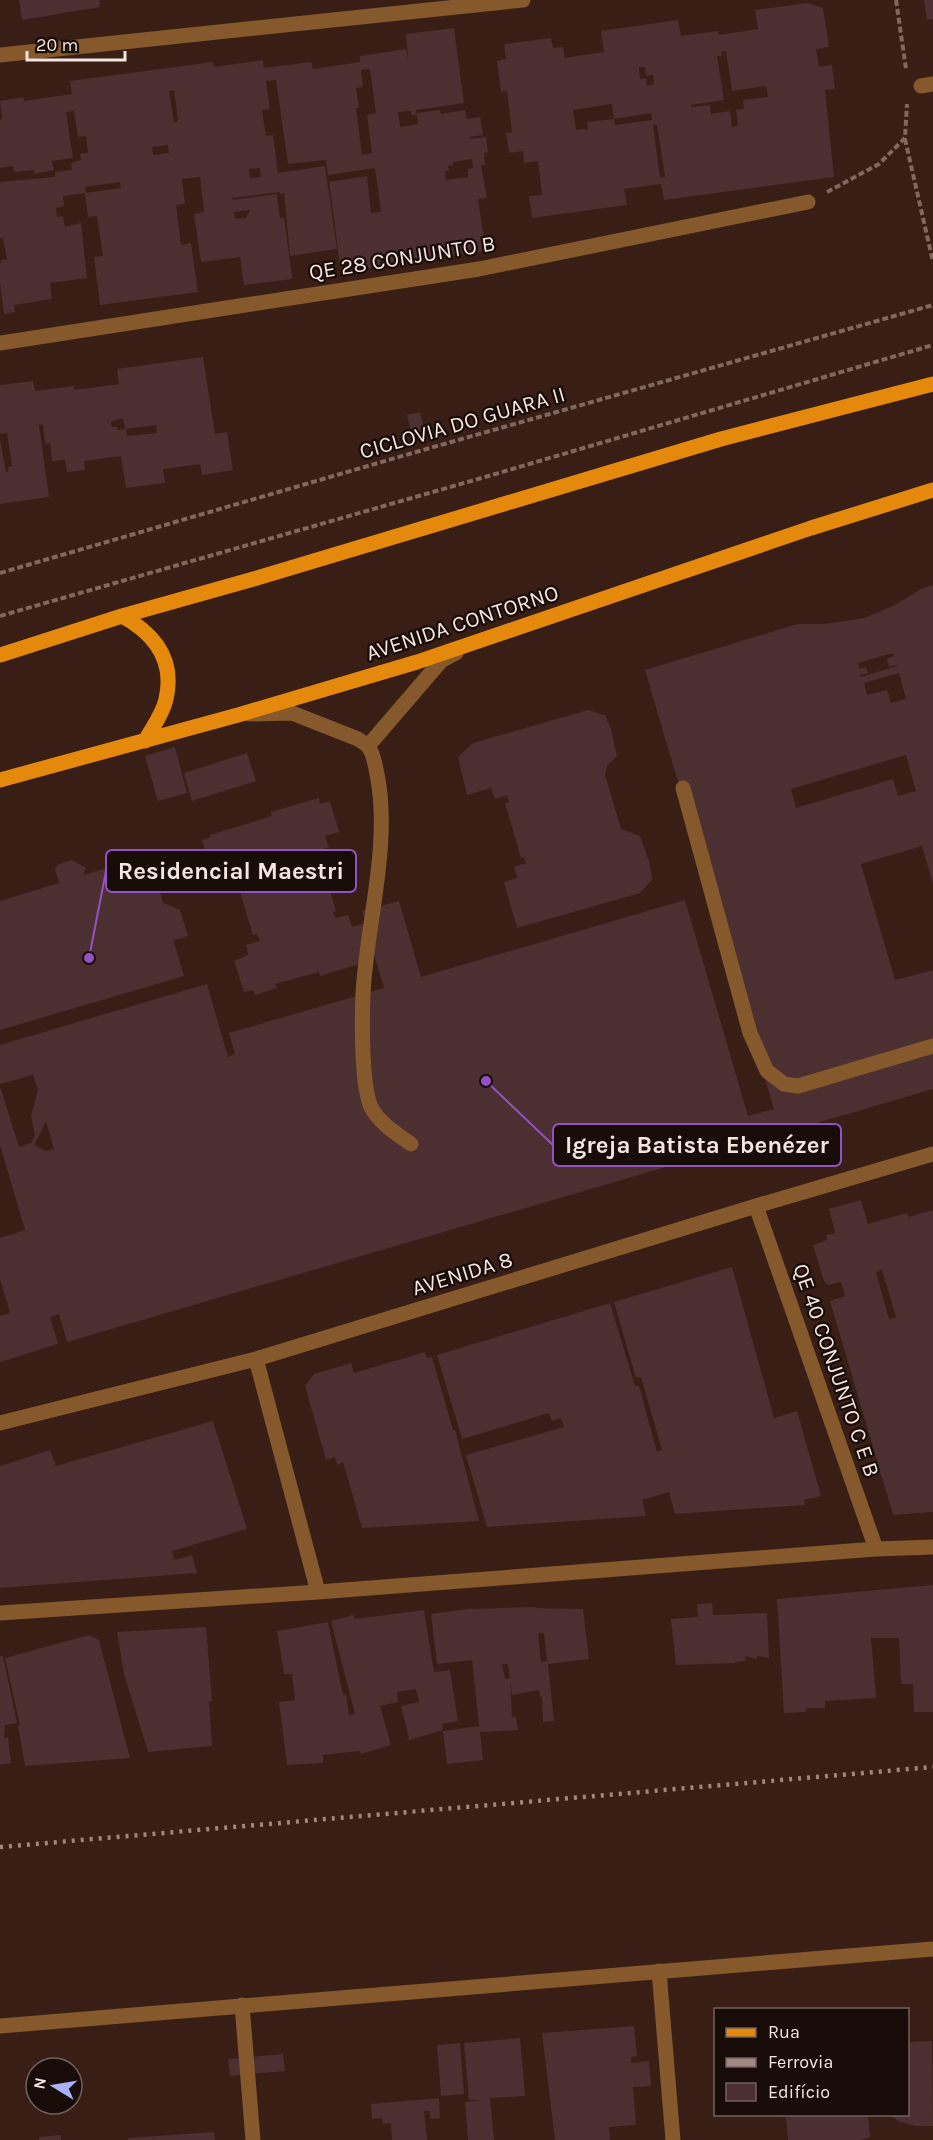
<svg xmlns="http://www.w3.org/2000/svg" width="933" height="2140" font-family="Karla,sans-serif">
	<rect width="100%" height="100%" fill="#381e15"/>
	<path fill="#4c2f30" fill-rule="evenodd" d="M19 0H99L100 7 22 20Z
		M924 0H933V19L927 20Z
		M808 3 823 8 829 47 816 49 819 67 832 65 835 89 825 90 834 177 664 200 661 184 624 189 627 205 532 218 529 196 542 195 538 161 524 163 523 151 509 153 506 133 512 132 507 91 501 92 497 61 506 59 504 44 551 38 553 48 563 47 565 58 604 52 601 31 678 20 681 36 718 31 719 35 758 29 755 10ZM726 51 732 91 766 86 768 97 743 100 744 109 736 110 738 126 732 127 730 111 711 114 710 105 691 107V105L724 100 717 56H722L721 52ZM639 67H645L646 76 653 75 654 84 647 86 646 78 640 79ZM612 104 614 119 651 113 652 120 615 125 614 119 587 122 588 129 576 130 573 110ZM653 125H657L665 177H660Z
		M454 28 464 103 416 110V113L440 110 441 114 465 110 467 119 480 117 483 135 470 137V139L486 137 488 152 484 153 485 165H481L487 198 478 199 486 251 341 272 329 182 367 176 371 213 381 212 375 168 328 175 326 160 288 164 276 80 266 81 270 109 262 110 266 136 273 135 278 173 325 166 337 249 290 256 284 193 280 194V192L232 198 233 200 277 194 280 218H284L292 275V279L244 285 240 257 201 262 194 214 204 212 200 177 182 179 185 204 176 205 181 245 191 243 198 292 100 305 94 257 103 256 97 216 88 217 85 193 121 188 120 182 85 187 86 193 63 196 64 206 56 208 57 217 63 216 65 227 81 223 87 278 50 283 52 299 14 305 15 312 4 314 0 282V263H2L1 260 7 259 3 238H0V182L55 177V172L72 170 71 163 81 160 80 154 88 153 86 136 78 137 74 111 66 112 73 158 52 161 54 170 34 174V170L14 172 13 166 0 168V120L2 119 0 101 23 97 24 101 72 94 70 81 213 62 214 67 263 60 264 68 311 62 313 69 360 62V56L406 49 408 59 406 34ZM370 69 376 113 367 115 372 153 362 155 356 108H359L356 88 363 87 361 70ZM174 90 178 121 174 122 169 91ZM411 111V115H417L418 124 400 127 398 112ZM168 145 169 153 153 155 152 147ZM472 159 473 168 468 169V177L446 180 445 171H449L448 166 453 165V162ZM260 168 261 177 250 178 249 169ZM250 210 246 218 235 219 234 212Z
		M203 357 215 434 227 432 233 470 202 475 200 464 163 469 165 483 126 488 121 456 84 461 85 470 67 472 65 460 52 461 50 443 45 444 43 424 39 425 49 497 0 504V439L6 472H8V467L12 466 7 433 0 434V385L33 381 35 391 74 386V390L112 385 119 384 117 369ZM123 418 125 429 118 430 117 427H112L111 422ZM156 425 157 433 127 436 126 429Z
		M420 412 425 433 412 436 407 415Z
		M933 585V884L922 846 861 864 895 980 933 970V1089L67 1342 59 1314 50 1317 58 1344 0 1362V1316L10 1313 0 1279V1238L25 1230 0 1145V1086L19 1147 31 1143 35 1136 31 1116 38 1090 33 1075 0 1084V1045L207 984 228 1057 235 1054 229 1033 384 988 374 954 366 962 320 976 319 972 275 984 277 988 255 995 253 990 244 992 234 961 248 955 246 945 260 941 257 934 253 935 237 882H241L238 874 226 878 223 868 211 870 202 840 210 838V835L272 816 271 812 319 798 320 804 330 801 339 832 325 836 329 847 315 852 317 858 320 857 336 911 333 912 335 918 348 915 352 927 366 923 362 911 399 901 421 977 685 900 748 1116 774 1109 645 670 798 624H825L864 618 893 606 921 589ZM893 653 894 656 887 659 889 667 896 665 897 666 861 677 860 675 868 673 866 667 860 669 858 663ZM899 673 906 699 891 703 887 690 867 695 864 683ZM906 755 916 791 898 796 893 779 796 808 791 789ZM46 1121 54 1149 46 1151 34 1145Z
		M588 710 605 715 611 729 617 756 607 766 605 775 621 829 640 836 650 864 652 880 640 893 517 928 504 882 517 878 514 867 526 863 524 857 521 858 505 803 509 802 507 795 495 799 491 788 467 795 458 757 473 743Z
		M175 747 187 793 158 801 145 756Z
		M247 753 256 781 192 801 184 773Z
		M149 856 164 906V903L180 910 188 936 175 940 173 939 184 976 0 1030V901L59 883 55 869 57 865 72 860 86 868 83 875Z
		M861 1200 868 1224 907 1213 908 1217 933 1210V1512L893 1515 830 1301 845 1296 841 1282 828 1285 824 1281 813 1245 827 1240 826 1235 835 1233 829 1209ZM882 1270 896 1317 889 1319 876 1272Z
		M732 1267 774 1418 797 1411 821 1496 804 1500 805 1505 675 1514 669 1492 642 1500 646 1516 487 1527 466 1455 564 1427 561 1418 552 1421 549 1413 462 1439 437 1355 610 1303 635 1386H639L657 1452 662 1450 641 1377 636 1378 614 1302Z
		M425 1352 427 1358 432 1357 453 1430H455L479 1521 362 1528 343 1462 337 1465 335 1457 326 1460 305 1386 314 1374 351 1363 354 1373Z
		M213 1421 247 1529 172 1551 174 1560 192 1555 197 1573 0 1588V1466L50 1450 56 1466Z
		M933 1585V1712H914L913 1684H901L899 1638H871L876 1698 825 1701V1708H806V1712L784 1713 777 1599Z
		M712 1603 713 1615 767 1613 769 1658 757 1656V1659L745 1656 746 1661 735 1662V1663L676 1665 671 1619 698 1617 697 1604Z
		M535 1607 536 1608 583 1609 589 1659 548 1664 554 1721 543 1722 542 1696 540 1697 539 1690 512 1695 508 1664H502L505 1679 510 1678 512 1717H516L518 1730 480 1732 483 1760 447 1764 443 1731 479 1726 472 1660 437 1664 431 1614 467 1609ZM538 1633H544L547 1661 541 1662Z
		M424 1610 434 1672 450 1670 458 1721 442 1724 443 1730 406 1741 409 1738 401 1706 419 1702 416 1689 397 1692 398 1702 380 1706 391 1745 361 1754 360 1751 323 1755V1763L287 1765 279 1702 295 1700 292 1674H284L277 1631 328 1622 343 1695 346 1694 349 1715 355 1714 331 1621 353 1615 355 1619Z
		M206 1627 212 1701 209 1702 212 1746 148 1752 124 1674 117 1632Z
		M89 1635 99 1640 130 1758 25 1766 18 1726 20 1725 5 1658Z
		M0 1656H3L17 1723 5 1725 4 1738 8 1737 11 1763 0 1765Z
		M634 2026 637 2056 631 2057V2063L649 2061 651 2086 633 2087 636 2125 609 2127 610 2140H555L542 2033Z
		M520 2038 525 2096 490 2098 494 2140H468L465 2102 482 2100H469L464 2043Z
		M932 2041 933 2126H916L900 2122 889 2115H908V2042Z
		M460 2043 464 2094 441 2096 437 2045Z
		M283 2054 285 2071 230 2076 228 2059Z
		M439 2098 440 2118 430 2119V2111H424L427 2140H392L391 2123 383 2124 382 2118 372 2119 371 2104Z
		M777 2115H868L870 2137 861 2140H788L786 2116 777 2117Z
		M214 2132 215 2140H128V2138Z
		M61 2135V2140H39V2137Z"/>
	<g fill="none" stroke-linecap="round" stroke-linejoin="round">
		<path stroke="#7f6860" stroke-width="4" stroke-dasharray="6 3" stroke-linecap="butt" d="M896 0 906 69
			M905 139 933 262
			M827 192 879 164 905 138 907 104
			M0 573 409 454 933 305
			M0 616 492 475 933 345"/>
		<path stroke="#85592c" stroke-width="15" d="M0 55 523 0
			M921 86 933 84
			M0 343 479 269 808 202
			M249 714 292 713 358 739C362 742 367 744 369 748 374 755 375 765 377 774 391 844 367 922 363 993 362 1019 361 1084 371 1107 379 1123 397 1134 411 1144
			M368 746 441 661 456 653
			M683 788 750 1033 767 1071 784 1084 798 1086 933 1046
			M756 1206 876 1549
			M256 1359 318 1592
			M0 1423 256 1359 756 1206 933 1154
			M0 1613 318 1592 876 1549 933 1547
			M659 1971 673 2140
			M242 2005 253 2140
			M0 2026 933 1949"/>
		<path stroke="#e5890d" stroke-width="15" d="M122 616C155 634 175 660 166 699 163 714 152 728 145 741
			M0 655 122 616 250 580 721 439 933 384
			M0 780 238 715 417 662 811 528 933 490"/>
		<path stroke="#9e8881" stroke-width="4.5" stroke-dasharray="3 6" stroke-linecap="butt" d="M0 1847 933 1767"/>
	</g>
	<g text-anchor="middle" stroke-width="4.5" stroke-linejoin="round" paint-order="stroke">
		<g font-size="22" fill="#f6e4de" stroke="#170c08">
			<text transform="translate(402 257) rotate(-9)" y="8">QE 28 CONJUNTO B</text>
			<text transform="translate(462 422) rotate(-16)" y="8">CICLOVIA DO GUARA II</text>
			<text transform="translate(462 622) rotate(-18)" y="8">AVENIDA CONTORNO</text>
			<text transform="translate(462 1273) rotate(-17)" y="8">AVENIDA 8</text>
			<text transform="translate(837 1370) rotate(71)" y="8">QE 40 CONJUNTO C E B</text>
		</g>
	</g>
	<path fill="none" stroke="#9451c5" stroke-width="2" d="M89 958L106 871M486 1081L553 1145"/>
	<g fill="#9451c5" stroke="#170c08" stroke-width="2">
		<circle cx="89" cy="958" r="6"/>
		<circle cx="486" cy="1081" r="6"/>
	</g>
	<g fill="#170c08" stroke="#9451c5" stroke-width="2">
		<rect x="106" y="850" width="250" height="42" rx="6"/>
		<rect x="553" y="1124" width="288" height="42" rx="6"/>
	</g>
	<g font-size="24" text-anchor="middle" font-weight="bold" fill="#f6e4de">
		<text x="231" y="879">Residencial Maestri</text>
		<text x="697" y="1153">Igreja Batista Ebenézer</text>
	</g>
	<rect x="714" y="2008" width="195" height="108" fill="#170c08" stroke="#70625e" stroke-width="1.5"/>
	<rect x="726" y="2028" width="30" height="9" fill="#e5890d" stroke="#70625e" stroke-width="1.5"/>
	<text x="768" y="2038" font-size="18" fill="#f6e4de">Rua</text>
	<rect x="726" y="2058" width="30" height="9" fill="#9e8881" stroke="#70625e" stroke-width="1.5"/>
	<text x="768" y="2068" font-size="18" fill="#f6e4de">Ferrovia</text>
	<rect x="726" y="2083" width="30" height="18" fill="#4c2f30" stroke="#70625e" stroke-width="1.5"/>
	<text x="768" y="2098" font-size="18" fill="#f6e4de">Edifício</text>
	<g transform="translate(54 2086) rotate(281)"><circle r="28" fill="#170c08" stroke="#70625e" stroke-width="1.5"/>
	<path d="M0-4.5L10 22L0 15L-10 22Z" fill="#aab0fb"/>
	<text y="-9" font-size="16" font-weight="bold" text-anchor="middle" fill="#f6e4de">N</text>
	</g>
	<path d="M27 51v9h98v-9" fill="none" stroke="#f6e4de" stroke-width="3"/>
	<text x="36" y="51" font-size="18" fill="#f6e4de" stroke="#170c08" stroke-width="4.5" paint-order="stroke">20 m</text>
</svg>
